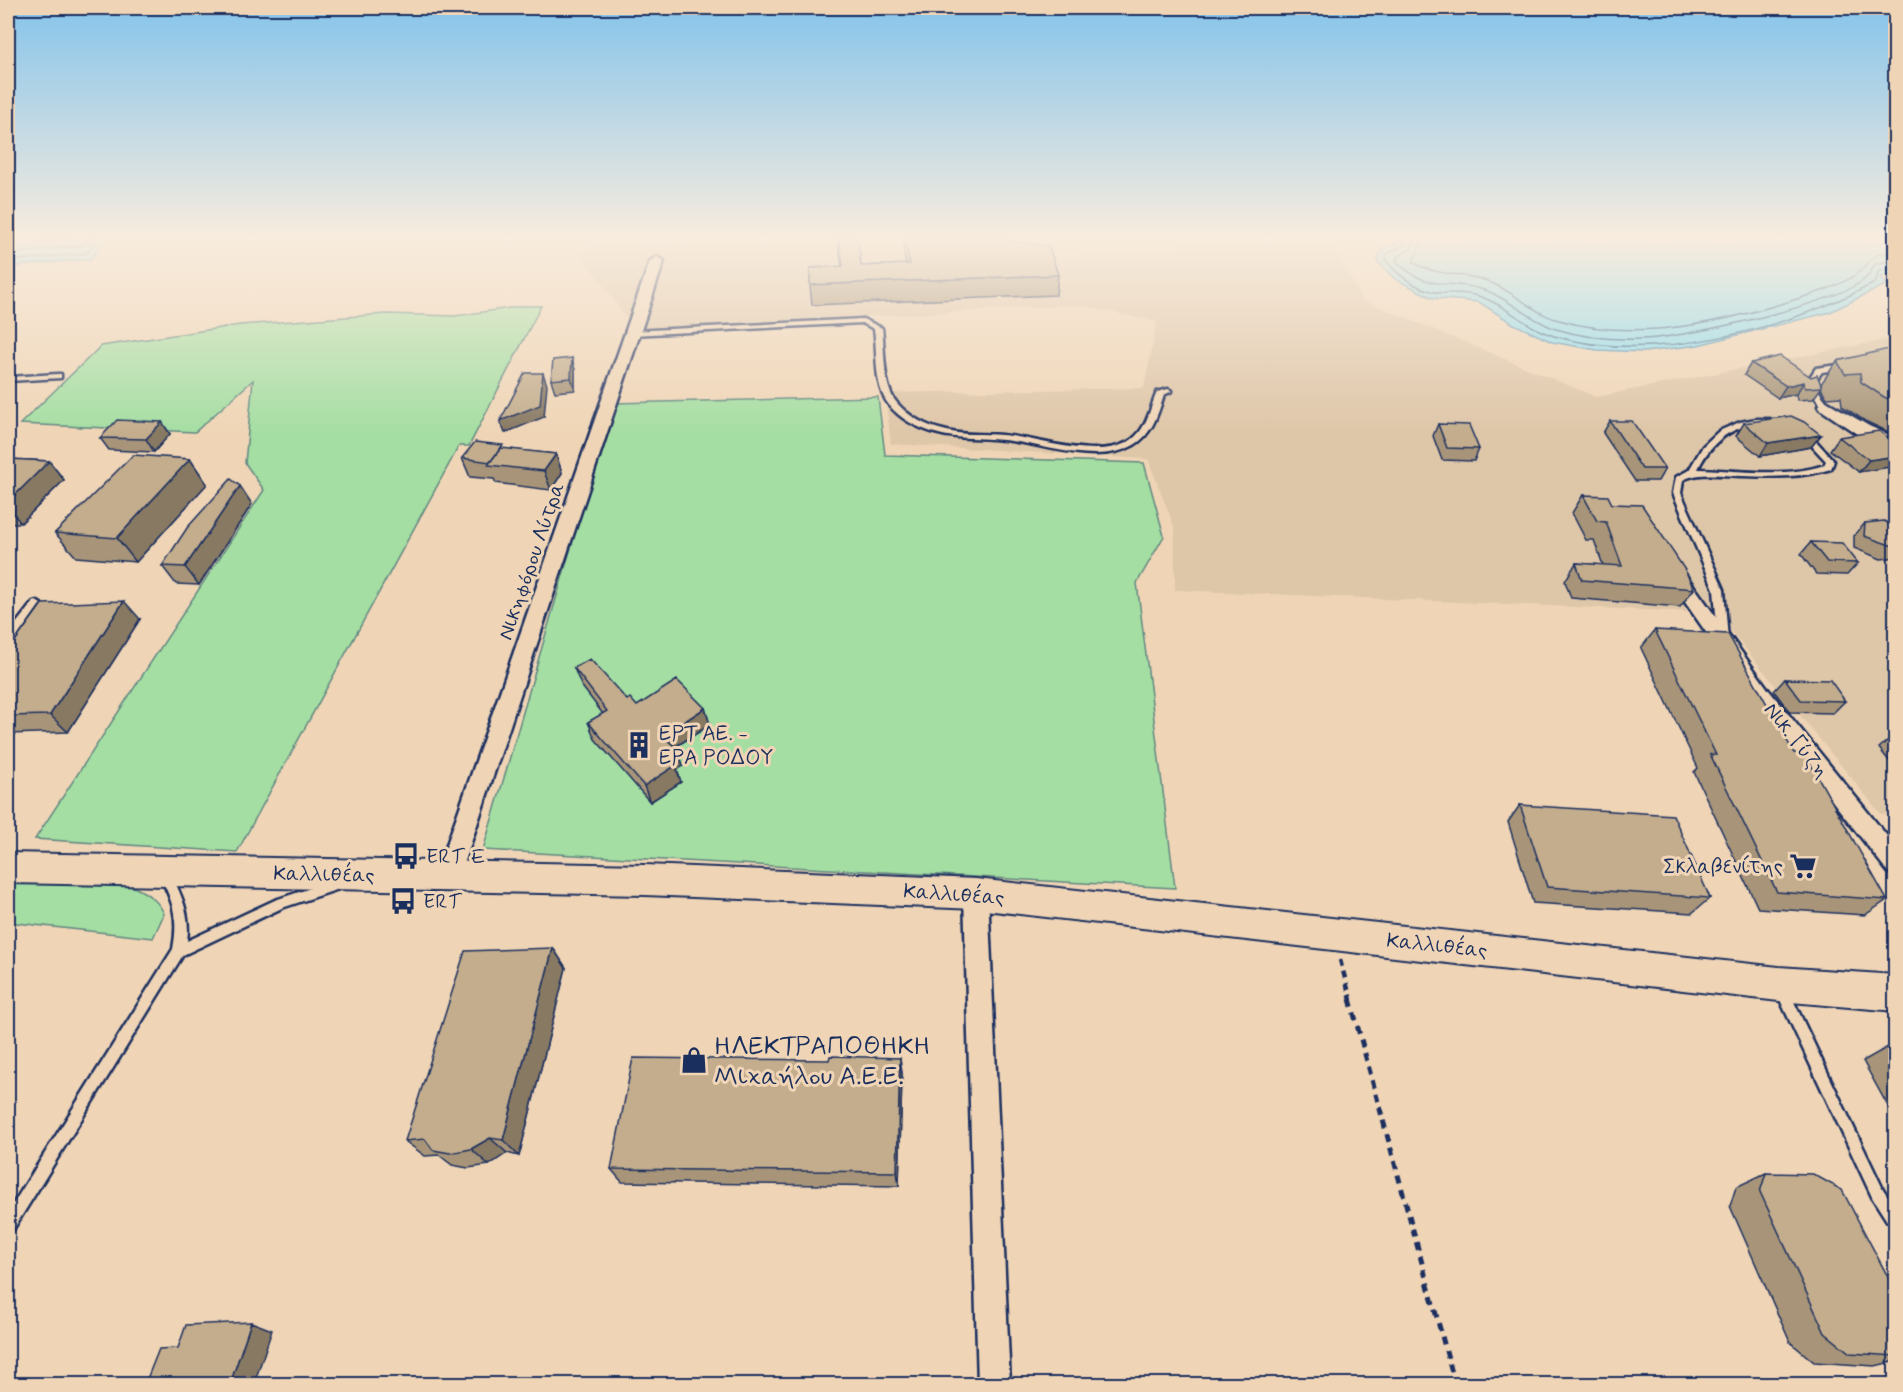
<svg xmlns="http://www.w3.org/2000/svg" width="1903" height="1392" font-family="Mynerve,sans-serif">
	<rect width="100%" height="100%" fill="#efd5b6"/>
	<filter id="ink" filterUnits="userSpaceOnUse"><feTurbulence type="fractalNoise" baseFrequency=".0167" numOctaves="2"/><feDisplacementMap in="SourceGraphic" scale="12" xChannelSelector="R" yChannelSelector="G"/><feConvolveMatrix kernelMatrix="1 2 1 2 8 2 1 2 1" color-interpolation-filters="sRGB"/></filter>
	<g filter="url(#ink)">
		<path fill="#dec6a8" d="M762 238H956L1063 257 1182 249V238H1328L1363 300 1596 397 1895 338V815L1881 814 1716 613 1175 590V529L1148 459 891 444 885 393 1144 388 1157 322 1079 305 634 329 577 248Z"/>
		<path fill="#a5dea3" stroke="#608680" stroke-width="1.5" d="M524 306H541L469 446H459L237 852 35 839 264 490 245 463 253 380 195 432 20 424 101 346 240 325 386 314 455 316Z
			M878 397 885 455 1144 463 1164 536 1137 583 1175 888 483 850 613 403Z
			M8 882C36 882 116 879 138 889 149 894 160 903 164 914L153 938 8 922Z"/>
		<path fill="#90ddef" stroke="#6197b5" stroke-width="1.5" d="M8 238H105L91 259 8 267Z
			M1407 238H1895V273L1880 277 1887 284 1830 312 1698 345 1644 352 1597 350 1552 342 1512 323 1479 302 1433 298 1395 279 1377 261 1382 249Z"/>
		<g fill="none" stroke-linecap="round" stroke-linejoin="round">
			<path stroke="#4a7598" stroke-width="1.5" d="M1406 238 1404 245 1388 253 1385 259C1398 277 1420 291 1442 293 1454 293 1467 292 1478 296 1506 304 1526 328 1554 336 1653 365 1786 329 1875 283L1879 271 1896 267
				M1414 238 1411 249 1397 257 1396 261C1428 293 1450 279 1484 290 1505 296 1532 321 1556 329 1582 337 1615 340 1642 339 1683 338 1836 304 1865 279 1869 276 1872 269 1875 264L1896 260
				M1423 238 1413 262C1437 277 1461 272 1487 281 1513 290 1532 313 1559 320 1644 345 1741 318 1822 291 1833 287 1846 282 1855 275 1873 262 1869 252 1896 251
				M8 244 74 238
				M8 254 82 246 89 238
				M8 261 87 253 98 238"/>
			<defs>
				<path id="service" d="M863 319 882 328C885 349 882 386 897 403 908 416 926 426 943 430 962 436 983 433 1002 435 1039 438 1094 460 1128 442 1147 431 1149 410 1157 392L1168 389 1172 391 1164 395C1158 414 1152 435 1134 445 1097 466 1043 444 1003 440 980 437 958 440 935 433 918 428 900 419 889 405 873 385 878 353 874 329L862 323 632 335 628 333 632 331Z
					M1845 364 1849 366 1848 368 1822 372 1816 380 1820 393 1830 406 1826 408H1823L1812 393 1808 380 1816 368Z
					M58 374H61V378L8 381V377Z
					M1756 419H1770L1774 421C1768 425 1759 424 1751 425 1725 430 1709 446 1698 469 1738 470 1785 478 1824 465L1826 461 1800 433 1804 431H1807L1834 461 1831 469C1802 478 1772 477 1743 476 1723 476 1701 471 1683 480L1681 493 1724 589 1728 640 1723 644 1718 640 1714 589 1673 493 1676 477 1689 470 1703 446 1719 431 1740 422Z
					M36 601 41 604 39 606 12 644 8 645V634L33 602Z
					M165 869 169 870C181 894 191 914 187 941L275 900 335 880 339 881 341 885 339 889 282 908 183 955 13 1230 8 1232V1212L173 949C179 917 173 902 159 874L161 870Z
					M1781 983 1786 985 1883 1189 1896 1208V1224L1887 1221 1873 1199 1775 989 1776 985Z"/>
				<path id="minor" d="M657 257 664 261 460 876 457 883 448 887 439 883 436 876 650 261Z
					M1826 401 1869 426 1896 438V449L1857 434 1820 409 1818 406Z
					M1673 565 1680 567 1768 689 1896 847V875L1888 872 1754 701 1664 572 1666 567Z
					M976 883 985 886 988 894 1010 1384H978L964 894 967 886Z"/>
				<path id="secondary" d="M8 853 645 865 976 879 1779 967 1896 975V1011L1779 1001 976 909 645 895 8 883Z"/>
			</defs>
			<use href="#service" stroke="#1b2f5e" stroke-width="5"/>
			<use href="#minor" stroke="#1b2f5e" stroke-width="5"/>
			<use href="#secondary" stroke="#1b2f5e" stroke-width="4"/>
			<path stroke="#1b2f5e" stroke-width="4.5" stroke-dasharray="7 5" stroke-linecap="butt" d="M1340 960 1351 1000"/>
			<path stroke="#1b2f5e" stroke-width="5" stroke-dasharray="8 6" stroke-linecap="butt" d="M1350 999 1455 1384"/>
			<use href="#service" fill="#efd5b6" fill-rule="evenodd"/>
			<use href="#minor" fill="#efd5b6" fill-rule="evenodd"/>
			<use href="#secondary" fill="#efd5b6" fill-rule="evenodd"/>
		</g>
		<path fill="#a89579" stroke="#1b2f5e" stroke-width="1.5" d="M837 238H858L861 266 906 264 904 256V238L1058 275 1056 295 812 305 810 285 842 266Z
			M1896 350V433L1893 434 1865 421 1842 406 1841 397 1827 398 1821 388 1813 399 1797 400 1796 394 1778 398 1744 375 1751 363 1821 384 1837 361Z
			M572 358 575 370V390L555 392 551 380Z
			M1610 421 1665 469 1658 481H1635L1603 433Z
			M162 422 170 434 154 452 109 450 100 438Z
			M1744 423 1821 435 1811 447 1760 456 1736 436Z
			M1438 424 1479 449 1474 461 1442 460 1433 436Z
			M1839 437 1896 443 1859 472 1830 450Z
			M504 449 556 454 562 473 551 490 496 483 494 479 470 477 462 458Z
			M8 459 49 461 64 480 21 523H8Z
			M190 459 207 484 136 562 76 557 55 533Z
			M1583 495 1612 504 1694 589 1680 607 1571 598 1565 581 1576 563 1603 565 1594 540H1586L1572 513Z
			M252 504 199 585 176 584 162 566Z
			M1865 523 1896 527V557L1881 559 1854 548V536Z
			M1811 542 1858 563 1847 575 1816 574 1801 554Z
			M140 619 68 732 8 734V651Z
			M1655 630 1794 753 1887 900 1865 915 1758 908 1694 772 1698 768 1641 648Z
			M574 668 637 706 705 708 710 725 675 747 678 749 683 766 677 770 681 782 650 802 595 739 588 722 603 714 581 685Z
			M1785 679 1845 701 1833 713 1790 712 1774 691Z
			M1896 733V770L1879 748Z
			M1520 805 1710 898 1692 913 1533 903 1508 822Z
			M553 948 566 968 519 1156 507 1153 489 1165 468 1168 452 1165 439 1155 425 1156 405 1141Z
			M1895 1043H1896V1121L1863 1061Z
			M900 1058 902 1074 899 1186 622 1182 611 1169 829 1060Z
			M1766 1173 1896 1292V1361L1875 1366 1814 1362 1790 1342 1730 1206 1736 1187Z"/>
		<path fill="#887963" stroke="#1b2f5e" stroke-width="1.5" d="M572 358 575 370V390L571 378Z
			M543 373 547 385 544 417 505 433 500 421Z
			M1804 382 1796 394 1778 398 1786 386Z
			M162 422 170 434 154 452 146 439Z
			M1821 435 1811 447 1760 456 1768 443Z
			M556 454 562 473 551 490 544 471Z
			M1896 456V466L1859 472 1869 460Z
			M190 459 207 484 136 562 117 538Z
			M49 461 64 480 21 523 8 508V502Z
			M240 486 252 504 199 585 185 567Z
			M124 601 140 619 68 732 50 715Z
			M705 708 710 725 667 752 662 736Z
			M678 749 683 766 677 770 681 782 650 802 644 786 667 756Z
			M553 948 566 968 519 1156 503 1140Z
			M900 1058 902 1074 899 1186 897 1172Z
			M490 1138 507 1153 489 1165 471 1149Z
			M251 1322 272 1330 254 1384H230Z"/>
		<path fill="#c3ad8d" stroke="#1b2f5e" stroke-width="1.5" d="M839 238H858L861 266 910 264 904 238H989L1049 246 1058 275 810 285V268L843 266Z
			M1893 348 1896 350V402L1884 397 1861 382 1860 373 1845 374 1837 361Z
			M1780 356 1811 377 1817 375 1822 387 1805 388 1804 382 1786 386 1751 363Z
			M572 358 571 378 551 380 553 360Z
			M525 373H543L540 405 500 421Z
			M1791 416 1804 422 1821 435 1768 443 1744 423Z
			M117 420 162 422 146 439 100 438Z
			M1610 421H1632L1665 469H1642Z
			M1438 424 1469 425 1479 449 1447 448Z
			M1879 431 1896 443V456L1869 460 1839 437Z
			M475 442 503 445 490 462 462 458Z
			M501 448 556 454 544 471 488 465Z
			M133 455 190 459 117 538 55 533Z
			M8 459 49 461 8 502Z
			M231 479 240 486 185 567 162 566 187 528Z
			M1583 495 1608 496 1612 504 1642 505 1685 570 1694 589 1582 580 1576 563 1622 566 1606 522 1597 521Z
			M1884 521 1896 527V546H1893L1864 536 1865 523Z
			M1811 542 1842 543 1858 563 1827 562Z
			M124 601 50 715 8 716V651L42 604Z
			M1655 630 1728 634 1794 753 1805 754 1887 900 1777 892 1710 754 1716 755Z
			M590 659 627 700 630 698 637 706 677 680 705 708 662 736 678 749 667 756 675 766 644 786 588 722 607 711 574 668Z
			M1785 679 1830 680 1845 701 1801 700Z
			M1520 805 1673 815 1710 898 1547 887Z
			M553 948 503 1140 490 1138 471 1149 450 1153 433 1150 425 1139 405 1141 465 951Z
			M830 1056 900 1058 897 1172 611 1169 633 1058 829 1060Z
			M1766 1173 1813 1174 1842 1190 1896 1292V1356L1850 1353 1825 1333 1760 1192Z
			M251 1322 230 1384H145L159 1349 178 1348 186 1325Z"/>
	</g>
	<linearGradient id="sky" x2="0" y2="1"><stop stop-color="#85c4eb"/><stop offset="0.55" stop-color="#f8ecde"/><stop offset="1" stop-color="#f8ecde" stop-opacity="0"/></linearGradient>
	<rect width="1903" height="433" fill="url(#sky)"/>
	<defs>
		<symbol id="building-bare" viewBox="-9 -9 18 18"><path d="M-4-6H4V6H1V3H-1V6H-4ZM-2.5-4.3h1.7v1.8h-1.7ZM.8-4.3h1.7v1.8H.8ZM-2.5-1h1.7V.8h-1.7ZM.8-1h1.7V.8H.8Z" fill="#1b2f5e" stroke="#efd5b6" stroke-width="2.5" paint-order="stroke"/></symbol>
		<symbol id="bus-bare" viewBox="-9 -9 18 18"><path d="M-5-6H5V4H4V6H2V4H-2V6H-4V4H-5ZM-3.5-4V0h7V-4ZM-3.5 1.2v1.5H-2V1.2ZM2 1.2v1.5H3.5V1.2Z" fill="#1b2f5e" stroke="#efd5b6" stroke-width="2.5" paint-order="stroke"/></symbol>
		<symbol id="supermarket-bare" viewBox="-9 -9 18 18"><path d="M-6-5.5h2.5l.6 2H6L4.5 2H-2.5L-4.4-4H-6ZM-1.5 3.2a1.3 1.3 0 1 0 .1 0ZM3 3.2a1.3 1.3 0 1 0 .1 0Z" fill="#1b2f5e" stroke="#efd5b6" stroke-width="2.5" paint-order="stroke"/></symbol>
		<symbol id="shop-bare" viewBox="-9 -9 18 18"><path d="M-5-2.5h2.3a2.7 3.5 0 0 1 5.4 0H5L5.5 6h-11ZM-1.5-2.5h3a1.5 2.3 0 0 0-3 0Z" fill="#1b2f5e" stroke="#efd5b6" stroke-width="2.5" paint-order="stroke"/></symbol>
	</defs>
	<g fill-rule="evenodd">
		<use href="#building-bare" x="620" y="726" width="38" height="38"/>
		<use href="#bus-bare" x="387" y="837" width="38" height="38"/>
		<use href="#supermarket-bare" x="1784" y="847" width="38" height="38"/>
		<use href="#bus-bare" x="384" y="882" width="38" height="38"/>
		<use href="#shop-bare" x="675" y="1041" width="38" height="38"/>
	</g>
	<g text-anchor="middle" stroke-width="6" stroke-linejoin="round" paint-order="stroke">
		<g font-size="21" fill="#1b2f5e" stroke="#efd5b6">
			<text transform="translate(531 561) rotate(-71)" y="7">Νικηφόρου Λύτρα</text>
			<text transform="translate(1797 740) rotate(51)" y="7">Νικ. Γύζη</text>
			<text transform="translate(324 874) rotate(1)" y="7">Καλλιθέας</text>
			<text transform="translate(954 894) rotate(4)" y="7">Καλλιθέας</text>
			<text transform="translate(1437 945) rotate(6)" y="7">Καλλιθέας</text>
		</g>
		<g font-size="21" fill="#1b2f5e" stroke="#efd5b6" text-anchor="start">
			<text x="659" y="740">ΕΡΤ ΑΕ. -<tspan x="659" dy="24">ΕΡΑ ΡΟΔΟΥ</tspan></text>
			<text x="426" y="863">ERT E</text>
			<text x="1783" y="873" text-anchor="end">Σκλαβενίτης</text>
			<text x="423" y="908">ERT</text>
		</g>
		<g font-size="26" fill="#1b2f5e" stroke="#efd5b6" text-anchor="start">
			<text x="714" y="1054">ΗΛΕΚΤΡΑΠΟΘΗΚΗ<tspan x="714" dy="30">Μιχαήλου Α.Ε.Ε.</tspan></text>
		</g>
	</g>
	<rect width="1903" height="1392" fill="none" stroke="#efd5b6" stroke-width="30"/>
	<rect x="15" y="15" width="1873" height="1362" fill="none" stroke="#1b2f5e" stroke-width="2" filter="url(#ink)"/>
</svg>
